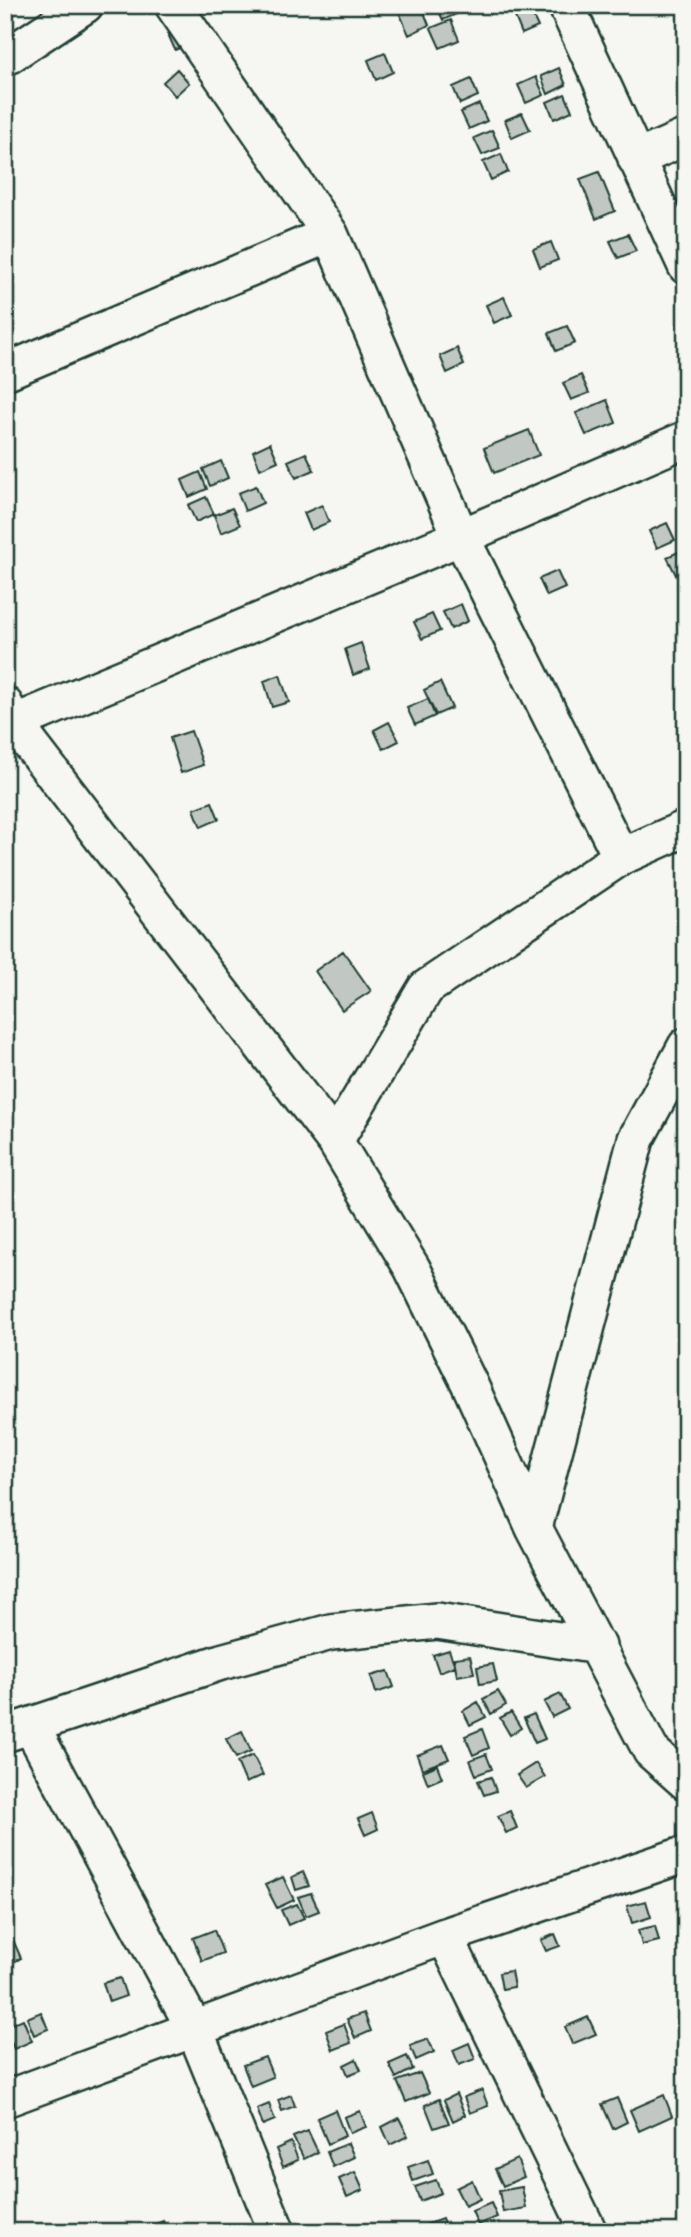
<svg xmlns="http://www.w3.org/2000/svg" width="691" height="2237" font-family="'Shantell Sans',sans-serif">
	<rect width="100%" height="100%" fill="#f6f6f2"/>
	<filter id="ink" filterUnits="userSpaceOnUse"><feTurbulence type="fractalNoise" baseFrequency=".0143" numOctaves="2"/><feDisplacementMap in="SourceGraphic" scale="14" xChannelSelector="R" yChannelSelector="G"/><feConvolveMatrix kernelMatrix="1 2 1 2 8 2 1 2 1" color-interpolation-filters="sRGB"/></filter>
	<g filter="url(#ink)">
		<path fill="#c1c8c3" stroke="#1f3d34" stroke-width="2" d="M413 5H421L429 25 409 35 399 12Z
			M436 5H458L461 12 443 20Z
			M530 10 538 27 522 34 515 17Z
			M451 20 459 40 440 48 431 28Z
			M185 27 192 43 175 50 168 34Z
			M385 53 393 72 376 80 368 60Z
			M559 68 566 85 548 94 541 76Z
			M177 69 189 83 175 96 163 82Z
			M536 77 544 95 526 103 518 85Z
			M471 79 478 96 460 104 453 87Z
			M565 94 572 111 554 119 547 102Z
			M479 104 487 121 469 129 461 112Z
			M522 113 530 130 512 138 505 120Z
			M492 130 500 148 482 155 474 138Z
			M501 154 508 172 491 180 483 162Z
			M599 172 615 211 596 219 580 179Z
			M628 234 636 251 618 258 610 241Z
			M551 242 558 260 540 267 533 249Z
			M504 297 512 315 494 323 486 305Z
			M567 326 575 343 556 351 549 333Z
			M457 348 464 365 447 373 440 356Z
			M581 375 589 393 571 400 563 383Z
			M607 400 616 423 586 435 576 413Z
			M529 430 539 455 494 473 484 448Z
			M270 443 278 461 260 469 253 451Z
			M306 453 314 470 296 478 288 461Z
			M221 461 228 478 210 486 203 469Z
			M200 472 207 489 189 497 182 480Z
			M256 486 263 503 245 511 238 493Z
			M206 497 214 514 196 522 188 505Z
			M322 505 329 522 311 530 304 513Z
			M232 508 240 525 221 533 214 515Z
			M667 523 675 540 657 548 649 531Z
			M683 550 686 580 680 583 667 557Z
			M557 571 565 588 547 596 539 579Z
			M461 604 468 621 451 629 443 612Z
			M432 614 440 631 422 639 414 622Z
			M361 643 370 669 353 675 345 649Z
			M280 675 289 702 272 707 264 681Z
			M440 682 452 708 436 715 424 690Z
			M428 699 435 716 415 725 407 708Z
			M389 722 399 741 383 749 374 730Z
			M191 731 203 765 181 773 170 738Z
			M212 802 219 819 201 827 194 809Z
			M343 951 371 991 342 1010 315 971Z
			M449 1650 455 1666 439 1672 433 1655Z
			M470 1656 474 1673 457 1676 454 1658Z
			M493 1664 497 1681 480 1684 477 1667Z
			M388 1671 394 1687 376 1693 371 1676Z
			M498 1691 506 1705 491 1714 483 1699Z
			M560 1694 568 1709 552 1717 544 1702Z
			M478 1702 486 1717 470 1725 463 1711Z
			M511 1712 521 1728 510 1735 500 1718Z
			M534 1714 545 1739 535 1743 524 1718Z
			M482 1729 489 1748 473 1755 465 1736Z
			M242 1731 251 1751 236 1758 226 1739Z
			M443 1745 449 1759 422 1769 417 1755Z
			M486 1754 492 1769 476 1775 470 1760Z
			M253 1755 263 1775 246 1783 237 1762Z
			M536 1763 545 1777 526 1788 517 1775Z
			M437 1765 442 1778 428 1784 423 1771Z
			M491 1777 496 1791 484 1795 478 1781Z
			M510 1811 517 1828 506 1833 498 1816Z
			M372 1813 378 1829 365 1835 358 1819Z
			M303 1872 309 1886 296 1890 292 1877Z
			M283 1877 294 1900 277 1908 265 1885Z
			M311 1893 319 1911 306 1916 298 1897Z
			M646 1901 651 1917 632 1923 627 1906Z
			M297 1904 304 1918 288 1925 281 1910Z
			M655 1926 659 1941 642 1945 638 1930Z
			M214 1930 223 1953 202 1961 193 1938Z
			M10 1933 21 1958 6 1966 5 1935Z
			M555 1934 560 1946 546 1951 541 1940Z
			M511 1971 514 1987 502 1989 499 1973Z
			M120 1978 126 1996 109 2002 103 1983Z
			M41 2012 48 2029 34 2035 27 2018Z
			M364 2013 371 2031 355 2038 347 2019Z
			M588 2017 596 2034 572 2044 565 2027Z
			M23 2019 32 2041 14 2049 5 2027Z
			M344 2024 351 2043 333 2050 326 2031Z
			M428 2039 434 2052 416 2060 410 2046Z
			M469 2043 475 2059 459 2065 453 2050Z
			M407 2056 413 2069 396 2078 389 2064Z
			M265 2057 273 2077 251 2086 243 2065Z
			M356 2059 361 2070 348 2075 344 2065Z
			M420 2073 429 2093 406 2102 397 2081Z
			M482 2090 488 2106 470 2113 464 2097Z
			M456 2094 465 2115 453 2121 444 2100Z
			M291 2095 295 2106 282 2111 278 2100Z
			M664 2095 672 2116 639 2131 630 2110Z
			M617 2098 627 2122 613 2129 602 2104Z
			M439 2099 449 2123 434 2128 425 2105Z
			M269 2104 275 2120 263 2125 257 2109Z
			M335 2110 345 2136 328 2144 317 2118Z
			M360 2111 366 2127 350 2133 344 2117Z
			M399 2118 408 2136 390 2145 382 2127Z
			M308 2131 318 2152 304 2159 293 2137Z
			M291 2142 298 2160 283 2167 276 2149Z
			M348 2143 354 2157 333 2167 327 2152Z
			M517 2159 524 2177 503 2186 495 2169Z
			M428 2160 433 2174 413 2181 408 2167Z
			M355 2172 363 2190 347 2197 339 2179Z
			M436 2180 441 2193 420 2201 415 2187Z
			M472 2180 480 2199 465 2206 456 2188Z
			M522 2187 526 2208 503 2212 499 2191Z
			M491 2203 497 2217 478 2225 472 2211Z
			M442 2219 447 2232H428L425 2225Z
			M163 2221 168 2232H147L145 2228Z"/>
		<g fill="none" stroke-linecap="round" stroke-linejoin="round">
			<defs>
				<path id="street" d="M173 5 330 234 461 537 621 857
					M566 5 686 266
					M5 58 85 5
					M636 159 686 137
					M5 372 330 234
					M5 705 14 723 335 1141 412 1268 470 1385 534 1528 651 1751 686 1782
					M14 723 461 537 686 439
					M335 1141 426 988 621 857 686 828
					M534 1528 636 1139 686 1046
					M31 1726 194 2028 277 2232
					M5 1734 221 1662 331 1632 437 1621 598 1646
					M445 1936 589 2232
					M5 2099 445 1936 686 1854"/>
			</defs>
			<use href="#street" stroke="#1f3d34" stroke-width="40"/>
			<use href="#street" stroke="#f6f6f2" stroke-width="35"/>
		</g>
	</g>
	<rect width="691" height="2237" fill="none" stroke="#f6f6f2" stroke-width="28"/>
	<rect x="14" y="14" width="663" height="2209" fill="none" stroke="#1f3d34" stroke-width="2.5" filter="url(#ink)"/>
</svg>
